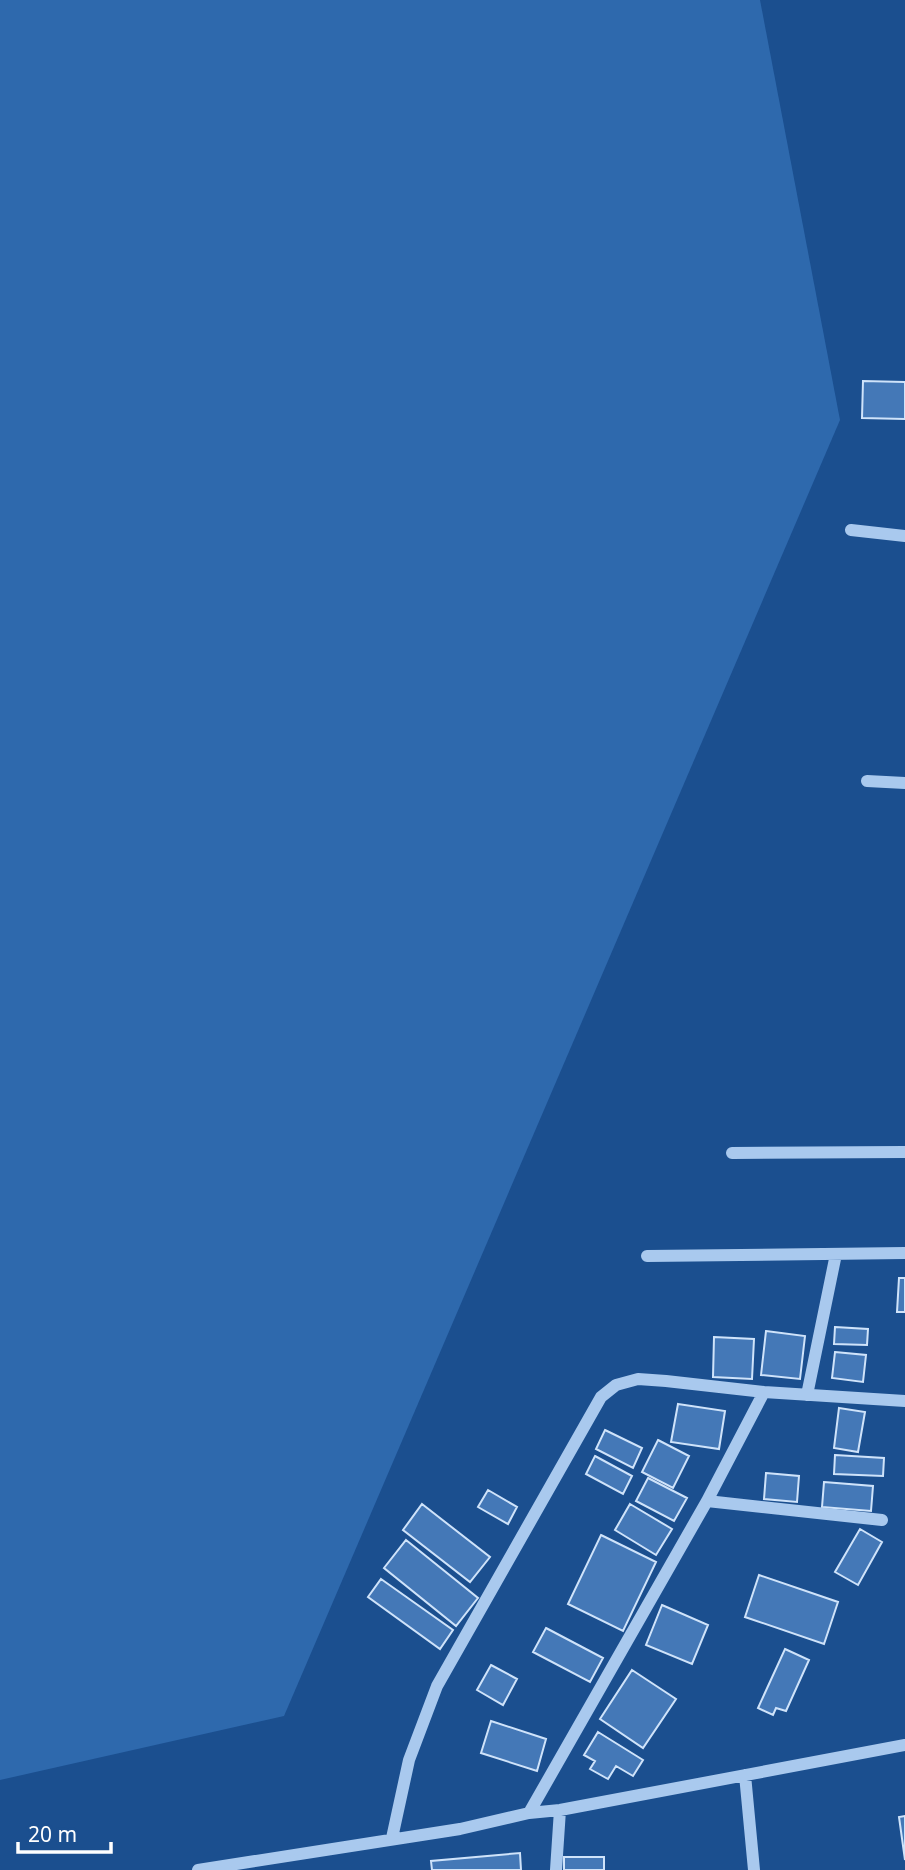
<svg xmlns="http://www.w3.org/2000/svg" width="905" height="1870" font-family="'Noto Sans',sans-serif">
	<rect width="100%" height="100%" fill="#1b4f8f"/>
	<path fill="#2e69ad" d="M0 0H760L840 420 284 1716 0 1780Z"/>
	<path fill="#4478b7" stroke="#cfe3fa" stroke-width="2" d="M863 381 905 382V419L862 418Z
		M899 1278H905V1312H897Z
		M835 1327 868 1329 867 1345 834 1344Z
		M766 1331 805 1336 800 1379 761 1375Z
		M714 1337 754 1339 752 1379 713 1377Z
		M835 1352 866 1355 863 1382 832 1378Z
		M678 1404 725 1411 719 1449 671 1442Z
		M839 1408 865 1412 858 1452 834 1448Z
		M605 1430 642 1448 633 1468 596 1449Z
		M658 1440 689 1456 673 1488 642 1472Z
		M835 1455 884 1458 883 1476 834 1474Z
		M595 1456 632 1476 623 1494 586 1474Z
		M766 1473 799 1476 797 1502 764 1499Z
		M648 1478 687 1498 674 1521 636 1501Z
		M824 1482 873 1486 871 1511 822 1507Z
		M488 1490 517 1507 508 1524 478 1507Z
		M422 1504 490 1557 470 1582 403 1530Z
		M630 1504 672 1529 656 1555 615 1530Z
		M860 1529 882 1542 858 1585 835 1572Z
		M601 1535 656 1562 623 1631 568 1604Z
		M406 1540 478 1598 456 1626 384 1568Z
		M759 1575 838 1602 824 1644 745 1617Z
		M381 1579 453 1630 440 1649 368 1597Z
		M662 1605 708 1625 692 1664 646 1645Z
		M546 1628 603 1658 590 1682 533 1652Z
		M785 1649 809 1660 786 1711 776 1708 773 1715 758 1708Z
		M491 1665 517 1679 503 1705 477 1690Z
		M632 1670 676 1699 643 1748 600 1719Z
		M491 1721 546 1739 537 1771 481 1753Z
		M598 1732 643 1760 633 1776 616 1766 608 1779 590 1769 595 1761 584 1755Z
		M905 1816V1860L899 1817Z
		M520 1853 521 1870H432L431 1861Z
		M564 1857H604V1870H564Z"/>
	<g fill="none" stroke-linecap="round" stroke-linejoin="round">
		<path stroke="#a9c9ee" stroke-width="12" d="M851 530 905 536
			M867 781 905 783
			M732 1153 905 1152
			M647 1256 905 1253
			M807 1395 836 1254
			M707 1501 882 1520
			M745 1775 754 1870
			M529 1813 707 1501 764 1392
			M392 1838 409 1760 437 1686 601 1397 616 1385 638 1379 666 1381 764 1392 905 1401
			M198 1870 460 1829 529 1813 560 1810 905 1745
			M556 1870 560 1810"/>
	</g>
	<path d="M18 1842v10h93v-10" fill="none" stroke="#ffffff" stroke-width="3.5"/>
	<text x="28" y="1842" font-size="21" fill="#ffffff" stroke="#1b4f8f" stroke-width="5" paint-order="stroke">20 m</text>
</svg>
